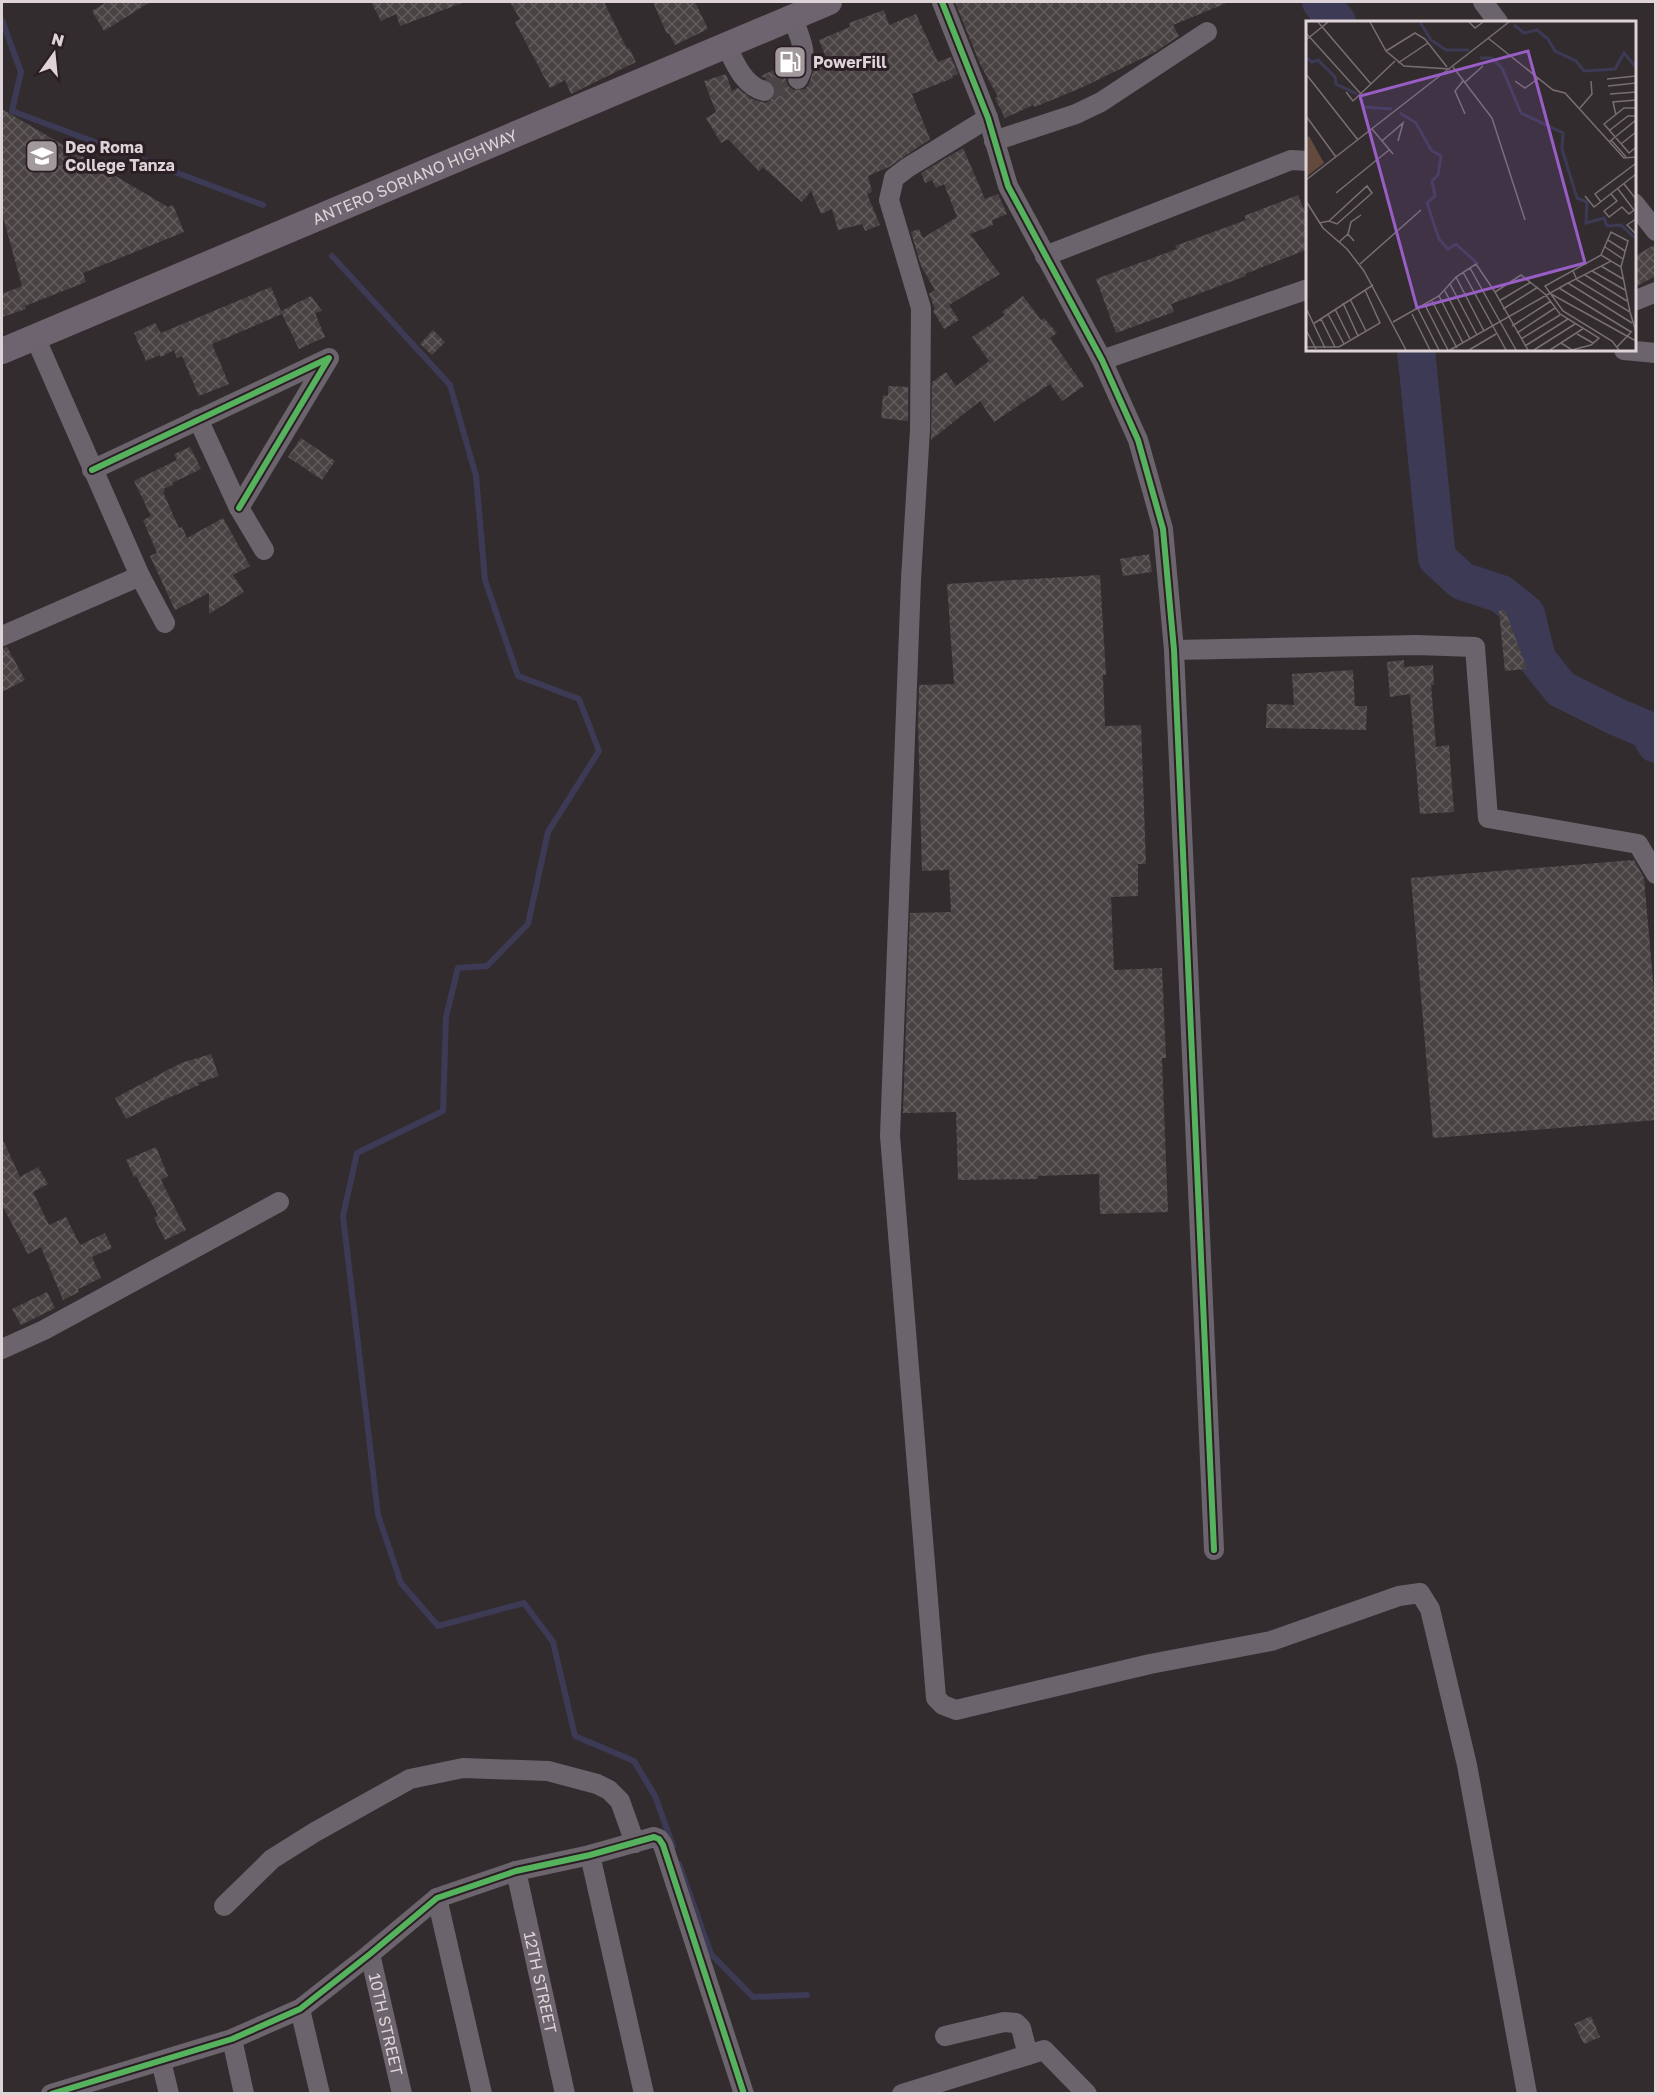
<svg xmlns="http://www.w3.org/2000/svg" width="1657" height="2095" font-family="'Golos Text',sans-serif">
	<defs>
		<pattern id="building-cross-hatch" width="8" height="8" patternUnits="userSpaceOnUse" patternTransform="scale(1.5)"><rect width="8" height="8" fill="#484243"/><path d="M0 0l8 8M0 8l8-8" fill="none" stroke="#625c5d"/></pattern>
	</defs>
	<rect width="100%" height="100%" fill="#322c2f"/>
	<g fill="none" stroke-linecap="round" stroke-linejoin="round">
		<path stroke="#3c3a55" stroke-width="6" d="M2 20 21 72 12 111 263 205
			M332 256 450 385 476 476 485 580 518 676 579 699 599 751 548 832 528 924 487 966 458 968 446 1017 443 1111 357 1153 343 1216 378 1515 401 1583 438 1626 524 1603 553 1642 575 1736 634 1761 655 1796 673 1846
			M679 1864 711 1954 753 1997 807 1995"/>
		<path stroke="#3c3a55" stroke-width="38" d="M1321 2 1337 22
			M1416 350 1437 558 1462 581 1501 594 1526 614 1537 659 1561 689 1617 717 1648 730 1656 744"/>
	</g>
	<path fill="url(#building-cross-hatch)" d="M107 2H150L104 31 92 11Z
		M371 2H461L462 3 400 26 396 14 381 21Z
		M510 2H604L627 49 629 48 636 62 571 94 565 80 550 88 515 22 520 19Z
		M653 2H695L708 29 675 45 669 33 667 34Z
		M955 2H1229L1173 25 1179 36 1155 52 1083 87 1035 107 1033 105 1005 118 995 98 998 97 980 64Z
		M884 10 889 25 916 14 938 62 951 57 958 74 952 76 953 78 912 94 930 139 889 167 868 176 872 192 867 194 880 225 865 231 862 224 838 230 832 209 821 214 811 191 802 202 763 167 759 171 728 139 721 143 706 118 716 112 704 81 726 74 732 91 738 88 752 99 766 103 775 96 776 89 773 83 761 76 786 64 789 69 786 80 788 86 794 90 805 89 809 84 815 65 827 60 819 40 850 27 849 23Z
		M2 109 168 207 173 205 184 232 83 273 86 282 25 306 26 309 2 317V294L22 286 2 213Z
		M963 148 985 199 998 194 1007 214 992 220 993 225 970 234 1000 274 949 305 959 320 944 329 933 311 935 309 929 294 935 290 921 266 911 232 919 229 923 238 957 217 944 184 936 188 932 180 925 183 921 173Z
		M1298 195 1308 219V249L1245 274 1246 276 1171 304 1174 312 1116 333 1096 279 1177 249 1175 246 1246 220 1244 216Z
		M1656 244V276L1635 287V256Z
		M271 287 281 311 311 296 322 311 315 313 325 337 299 349 282 314 212 344 229 384 199 396 182 356 177 358 174 350 161 357 160 355 146 361 134 333 155 323 161 333Z
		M1023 296 1041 320 1044 318 1057 333 1050 338 1084 386 1062 401 1050 384 994 422 980 401 931 440 932 382 946 372 956 386 989 361 972 337 1005 315 1002 312Z
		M433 330 445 342 432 355 420 344Z
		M888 386 908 387V421L881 418 883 395 888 396Z
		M301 438 335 461 322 480 288 457Z
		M190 447 201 469 172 483 173 485 163 489 165 491 163 492 179 528 182 527 187 538 223 518 250 566 233 575 244 592 209 614V593L175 610 150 556 157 553 143 520 151 516 134 481 177 460 174 454Z
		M1149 554 1152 572 1123 576 1120 559Z
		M1100 575 1106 675H1103L1105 726 1141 725 1146 864H1138V896L1111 897 1114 970 1162 968 1166 1058H1162L1168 1212 1100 1214 1099 1174 1038 1176V1179L958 1180 956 1112 903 1113 910 913 951 912 949 870 922 871 918 724 919 685 954 684 947 584Z
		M1505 610 1527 669 1505 671 1499 611Z
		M7 647 25 680 2 692V648Z
		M1404 660V667L1433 665 1434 685H1431L1436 747 1449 745 1454 812 1420 814 1410 694 1390 697 1387 662Z
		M1353 670 1355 706H1367L1366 730 1266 728 1267 704 1294 705 1292 674Z
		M1634 860 1644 878 1656 1015V1120L1433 1138 1411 878Z
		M211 1054 219 1076 198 1083 199 1085 166 1099 126 1119 115 1098 181 1063Z
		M2 1138 20 1177 38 1167 48 1184 33 1192 49 1225 66 1217 80 1245 105 1233 112 1248 92 1257 101 1278 78 1289 79 1292 63 1300 41 1247 28 1254 2 1205Z
		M156 1147 168 1176 161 1180 186 1230 165 1240 154 1218 158 1215 136 1176 134 1177 126 1160Z
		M47 1292 55 1308 21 1325 12 1309Z
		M1591 2016 1600 2037 1584 2044 1574 2024Z"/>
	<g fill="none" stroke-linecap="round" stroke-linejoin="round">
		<path stroke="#4c4548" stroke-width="20" stroke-dasharray="20 10" stroke-linecap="butt" d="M764 91 798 79"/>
		<g stroke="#6c646d" stroke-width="20">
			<path d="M942 2 988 118 1008 186 1102 360 1138 440 1163 529 1174 650 1214 1550"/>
			<path d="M1483 2 1498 22"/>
			<path d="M792 17C801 39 810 57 798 79"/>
			<path d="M726 45C735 63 743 85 764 91"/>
			<path d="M988 118 907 168 894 178 889 200 921 308 920 430 911 579 890 1136 936 1698 943 1705 956 1710 1150 1664 1271 1641 1399 1596 1420 1593 1430 1609 1467 1765 1527 2094"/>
			<path d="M994 141 1076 114 1101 102 1207 32"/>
			<path d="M1634 203 1656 231"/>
			<path d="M1045 256 1291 160 1308 161"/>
			<path d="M1634 301 1656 292"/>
			<path d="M35 337 140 576 165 623"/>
			<path d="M1624 350 1656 353"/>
			<path d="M1102 360 1308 289"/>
			<path d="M198 419 239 508 264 550"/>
			<path d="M92 470 329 358 239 508"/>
			<path d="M2 636 140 576"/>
			<path d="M1174 650 1416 645 1475 647 1488 818 1638 844 1656 874"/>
			<path d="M2 1349 44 1330 279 1202"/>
			<path d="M590 1855 644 2094"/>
			<path id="s1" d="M516 1871 565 2094"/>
			<path d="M437 1898 482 2094"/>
			<path d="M224 1906 272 1859 315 1832 410 1779 463 1768 548 1771 597 1784 609 1790 620 1801 635 1843"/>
			<path id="s2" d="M370 1954 402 2094"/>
			<path d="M300 2009 320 2094"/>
			<path d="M945 2036 1004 2022 1016 2023 1021 2028 1028 2055"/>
			<path d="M232 2039 244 2094"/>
			<path d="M161 2061 169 2094"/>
			<path d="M51 2094 232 2039 300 2009 370 1954 437 1898 516 1871 590 1855 654 1837 659 1839 663 1845 744 2094"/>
			<path d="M902 2094 1044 2050 1087 2094"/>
		</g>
		<path stroke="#6e646f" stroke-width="26" id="s3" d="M2 351 829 2"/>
		<defs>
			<path id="cycleway" d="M942 2 988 118 1008 186 1102 360 1138 440 1163 529 1174 650 1214 1550
				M92 470 329 358 239 508
				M51 2094 232 2039 300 2009 370 1954 437 1898 516 1871 590 1855 654 1837 659 1839 663 1845 744 2094"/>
		</defs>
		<use href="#cycleway" stroke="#2c1e25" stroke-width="10"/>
		<use href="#cycleway" stroke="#56b35d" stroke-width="6"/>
	</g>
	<defs>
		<symbol id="fuel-square" viewBox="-11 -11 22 22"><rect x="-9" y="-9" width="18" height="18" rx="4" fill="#a2999d" stroke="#2c1e25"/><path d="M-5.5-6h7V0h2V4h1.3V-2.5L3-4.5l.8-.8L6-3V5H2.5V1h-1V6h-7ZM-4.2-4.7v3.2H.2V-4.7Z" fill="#fff"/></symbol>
		<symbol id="university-square" viewBox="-11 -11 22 22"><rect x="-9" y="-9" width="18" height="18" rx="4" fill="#a2999d" stroke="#2c1e25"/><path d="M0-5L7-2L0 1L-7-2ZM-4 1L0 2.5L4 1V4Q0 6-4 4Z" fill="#fff"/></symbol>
	</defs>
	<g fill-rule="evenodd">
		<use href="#fuel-square" x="771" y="43" width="38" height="38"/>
		<use href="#university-square" x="23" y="137" width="38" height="38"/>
	</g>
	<g text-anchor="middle" stroke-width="6" stroke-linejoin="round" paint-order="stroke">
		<g font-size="16" font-weight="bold" fill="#ded4d8" stroke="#2c1e25" text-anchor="start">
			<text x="813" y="68">PowerFill</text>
			<text x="65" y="153">Deo Roma<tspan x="65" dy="18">College Tanza</tspan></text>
		</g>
		<g font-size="16" fill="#ded4d8" stroke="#2c1e25">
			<text dy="6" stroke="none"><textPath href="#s3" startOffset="448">ANTERO SORIANO HIGHWAY</textPath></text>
			<text dy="6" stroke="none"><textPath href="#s1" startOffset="114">12TH STREET</textPath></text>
			<text dy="6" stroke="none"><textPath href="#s2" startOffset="72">10TH STREET</textPath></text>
		</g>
	</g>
	<g transform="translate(1306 21)">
		<rect width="330" height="330" fill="#322c2f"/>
		<path d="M3 115 18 142 0 156V117Z" fill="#634a3d"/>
		<path fill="none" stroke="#3c3a55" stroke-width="3" d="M114 1 125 19 140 29H163M208 4 218 12 231 9 242 18 249 30 270 40 278 50 309 48 318 32 330 46M174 37H186L196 47 215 92 257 112 256 128 271 177 281 181 280 202 298 197 301 205 315 204 330 218M0 40 1 37 6 41 12 39 29 56 30 63 51 73M54 76 58 86 86 88M94 92 110 102 125 129 135 135 132 154 126 160 129 175 121 182 133 218 142 228 150 223 172 243"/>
		<path fill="none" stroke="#776f73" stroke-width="1.5" d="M12 1 65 63M64 1 80 30 98 45 144 48M163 1 169 7 177 1M0 12 55 73M182 17 247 69 259 72 318 137 330 136M0 19 22 1M80 30 109 12 119 18 141 46M92 42 122 22M147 46 186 97 219 199M0 53 52 119M301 58 330 55M157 60 149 70 159 93M209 60 219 67 233 57M158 62 177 45M302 65 330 62M40 71 47 80 89 40M304 73 330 71M274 87 286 73 285 60M310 94 307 81 330 79M0 95 30 136M66 108 87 133M304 109 322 95H330M305 119 320 136M76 120 97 102 92 120M303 121 330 99M315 123 330 111M329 127 323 132 298 103 318 87H330M0 159 203 1M318 163 330 178M30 172 83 129M305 173 311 180 298 190 303 196 316 186 323 193 328 189 312 168M279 175 288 186 330 153M0 180 17 207 41 228 58 250 100 329M295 181 289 173 329 143M330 198 321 204 330 213M13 202 23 200 31 203 66 172 61 165 23 200M42 213 45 201 55 194M302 219 319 230M33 221 42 213 48 220M299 226 317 238M295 234 305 211 322 220 315 246M305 240 295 234 239 265 257 290 306 320 313 329M54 243 115 189M295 245 317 258M164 247 210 329M267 250 271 259 324 291 330 311M286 250 319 269M157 251 200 329M279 254 321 280M150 256 178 310M144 263 171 314M253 267 325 311M139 270 164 318M245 273 330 320M133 275 157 322M44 278 60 310M126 280 151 327M193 280 225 261M37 282 52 315M119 284 142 329M0 287 19 327M29 288 44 318M112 288 133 329M197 288 232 266M324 291 315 246 305 240 262 262 326 302M22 293 38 323M106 293 124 329M15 298 29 326M87 301 133 275 150 256 170 243 189 271M7 303 67 264M206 305 245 280M0 309 10 328M211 312 249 287M271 313 287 322M215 318 254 294M219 325 262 298M0 326H33L74 302 59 269M311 326 326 310M144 329 262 262M163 329 190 313M222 329 189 271 215 254 239 273 254 293 293 317 285 324 266 329 255 322M228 329 269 303M244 329 278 307"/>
		<path fill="#995ec6" fill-opacity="0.15" stroke="#995ec6" stroke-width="3" d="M222 30 279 242 111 287 54 75Z"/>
		<rect width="330" height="330" fill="none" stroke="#ded4d8" stroke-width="3"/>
	</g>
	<rect width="1657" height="2095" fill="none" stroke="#ded4d8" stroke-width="6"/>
	<g transform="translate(54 54) rotate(15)" stroke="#2c1e25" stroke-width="4.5" paint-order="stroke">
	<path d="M0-4.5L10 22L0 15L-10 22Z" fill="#ded4d8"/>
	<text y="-9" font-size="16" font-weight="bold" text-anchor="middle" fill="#ded4d8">N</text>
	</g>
</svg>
